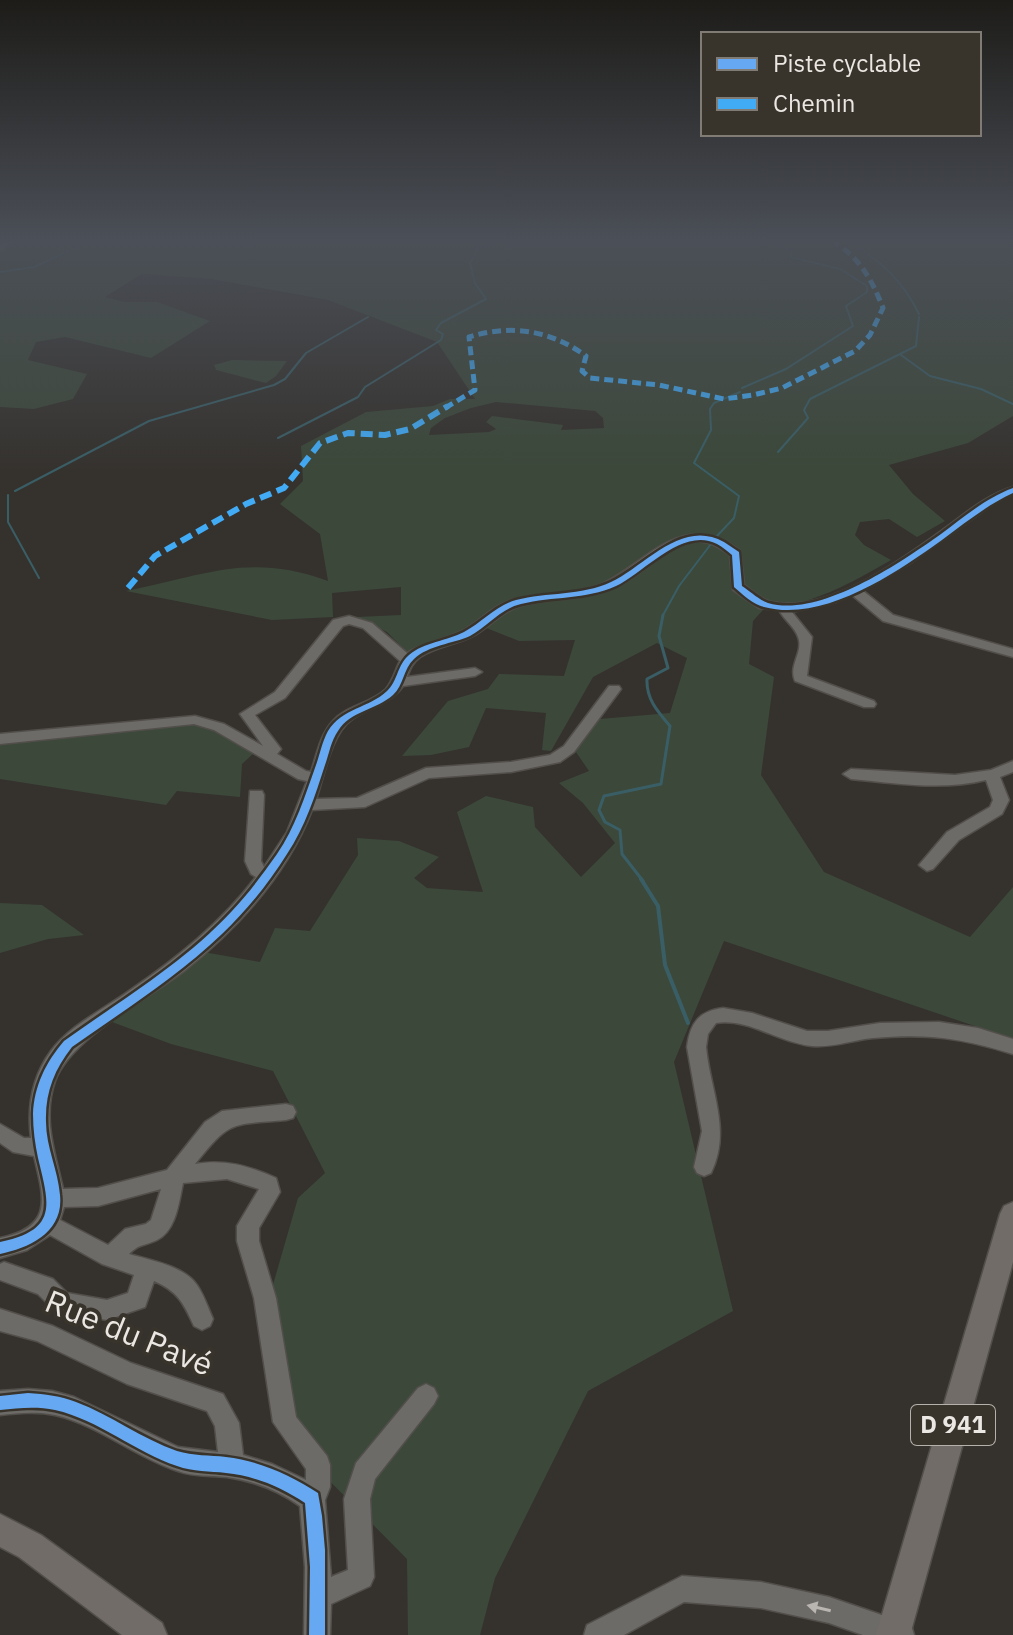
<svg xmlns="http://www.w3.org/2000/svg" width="1013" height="1635" font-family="'IBM Plex Sans',sans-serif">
	<rect width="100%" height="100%" fill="#35322e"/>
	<path fill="#3c483a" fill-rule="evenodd" d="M0 242H1013V416L968 443 889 465 913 494 945 521 917 537 889 519 860 522 855 535 864 545 891 560C850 584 811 605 763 610L753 621 749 664 774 677 761 775 824 872 970 937 1013 887V1039L724 941 674 1062 733 1311 588 1391 495 1578 480 1635H408L407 1559 282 1433 264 1316 298 1198 325 1173 273 1071 171 1044 112 1022 203 952 260 962 275 928 310 931 358 855 357 838 399 841 439 857 414 878 427 888 483 892 457 812 486 796 533 807 535 827 581 877 615 843 583 803 559 783 589 771 576 752 585 735 600 719 670 713 687 658 657 643 593 677 551 751 542 750 546 713 486 708 469 747 431 755 402 756 448 701 488 689 499 674 564 676 575 640 519 641 484 627 407 652 387 632 357 617 401 615V587L332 593 333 617 272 620 126 591C204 576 248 552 328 581L320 534 280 504 303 481 301 446 366 412 433 406 450 399H475L437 342 328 300 211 279 142 274 105 297 125 302H157L210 321 151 358 65 337 36 342 28 360 87 374 73 399 34 409 0 407ZM496 402 595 411 603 418 604 428 561 430 563 425 492 416 486 422 496 429 489 432 429 435 431 428 445 418 471 408Z
		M232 360 287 361 276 376 266 383 216 370 214 365Z
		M169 723H204L254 753 242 764 240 797 177 791 166 805 0 779V743Z
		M0 903 42 905 84 935 48 939 0 953Z"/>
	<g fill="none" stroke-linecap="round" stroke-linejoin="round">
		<path stroke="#3a5e66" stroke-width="2" d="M849 242C880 260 903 281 919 314
			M0 272 34 267 88 242
			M901 355 930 376 981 389 1013 404
			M742 388 786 369 853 326 846 306 867 292V286L840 269 790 257 792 252 773 242
			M278 438 358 397 365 387 441 340 443 334 436 330 441 323 486 299 475 283 470 263 478 249 495 242
			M778 452 808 418 804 410 810 399 916 346 919 317
			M15 491 149 421 274 385 285 379 306 353 368 317
			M8 495V522L39 578
			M716 537 734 518 739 496 694 463 711 430 710 409 714 403 740 392
			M662 617 679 586 711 544"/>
		<path stroke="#3a5e66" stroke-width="3" d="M643 881 622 854 620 830 605 822 599 810 604 796 661 784 670 726C658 712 646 699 647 679L668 668 659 636 663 615"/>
		<path stroke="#3a5e66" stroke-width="4" d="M641 879 658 906 665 965 688 1023"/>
		<defs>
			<path id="minor" d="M3 242H13L0 251V244Z
				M1013 487V494L997 501 909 564 862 590 893 615 1013 649V657L883 621 852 595 836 602 792 612 812 637 807 676 874 701 876 704 874 707H864L795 681C788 665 804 652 798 637 795 627 784 620 779 610L759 608 733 590 730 555C718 546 707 539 691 542 664 548 643 574 618 586 587 601 555 597 523 605 502 610 489 628 471 637 454 645 435 647 420 657 412 663 410 669 407 677L475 668 482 672 475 676 403 686C389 705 368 707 351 720 331 734 324 777 316 799L357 798 426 768 511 762 550 755 564 746 609 686H619L621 689 574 752 560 762 511 772 429 778 365 807 312 810C287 875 238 928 184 971 147 999 70 1039 55 1081 42 1118 55 1153 63 1189L98 1188 167 1170 205 1122 222 1111 286 1104 293 1106 296 1112 293 1118 286 1120C231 1125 231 1119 195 1164 225 1159 249 1166 276 1178L280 1192 259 1228V1241L276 1298 296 1417 327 1456 330 1465V1487L325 1500 331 1577 348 1570 344 1499 356 1463 418 1388 426 1384 434 1388 438 1396 434 1404 375 1479 370 1499 374 1577 370 1586 331 1604 330 1635H304L305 1567 300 1506C278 1490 254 1481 227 1477 210 1475 194 1477 178 1471 135 1457 99 1425 55 1415 37 1411 18 1413 0 1415V1391L28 1389 52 1391 74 1397 178 1447 218 1452 215 1426 207 1411 127 1384 37 1341 0 1331V1309L53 1326 131 1363 223 1394 239 1423 243 1455 272 1464 306 1480V1469L273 1422 254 1298 237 1241V1226L259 1189 227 1179 183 1183C179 1202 176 1231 157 1240 145 1246 140 1243 129 1254 150 1260 184 1266 197 1285 204 1295 208 1308 213 1319L210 1326 202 1330 194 1326C184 1304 178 1291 154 1281L145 1307 107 1320 61 1312 53 1309 38 1294 0 1280V1264L4 1262 53 1279 67 1293 107 1300 128 1293 134 1275 102 1264 50 1235 27 1250 0 1258V1238C54 1227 44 1198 34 1156L13 1152 0 1143V1124L24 1138H31C27 1107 32 1077 51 1051 69 1026 104 1009 129 991 177 958 221 923 256 877L251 874 245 861 250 791H262L264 795 261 861 264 867 287 832 307 781 298 779 214 730 194 724 0 744V734L195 716 224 724 263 746 240 714 275 692 333 620 349 616 372 623 407 653C425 642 445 640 464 630 482 620 494 604 516 599 543 592 573 595 600 585 631 572 656 540 690 535 710 532 725 540 740 551L744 585C752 591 761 600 771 602 828 614 900 561 944 529 966 513 987 495 1013 487ZM349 624 363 628 400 661C395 671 393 681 386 689 371 704 347 705 333 721 320 735 317 754 311 772L306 771 277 754 281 749 255 715 285 698 343 626ZM161 1189 151 1220 146 1224 125 1229 108 1245 60 1220 64 1207 98 1206Z
				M1013 761V772L1000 777 1009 800 1002 814 959 840 933 869 927 871 919 865 947 832 990 807 993 800 986 780C942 791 895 783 851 779L843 774 851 769 955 775 991 770Z
				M723 1008 752 1013 807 1031H828L880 1023 939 1022 978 1028 1013 1039V1054C962 1038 927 1033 873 1038 853 1040 832 1048 812 1046 779 1043 749 1018 716 1023L708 1034 706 1047C710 1091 732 1130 711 1173L704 1176 697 1173 694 1167 702 1131 687 1047C690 1023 699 1011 723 1008Z
				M682 1576 761 1582 829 1597 911 1625 914 1635H863L829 1623 761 1608 684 1602 624 1635H584L587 1625Z"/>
			<path id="major" d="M1013 1202V1262L910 1635H876L1000 1214 1004 1206Z
				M0 1514 41 1535 162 1623 167 1635H122L19 1557 0 1547Z"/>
		</defs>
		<use href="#minor" stroke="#524f4b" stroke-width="3"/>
		<use href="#major" stroke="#524f4b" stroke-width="3"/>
		<use href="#minor" fill="#6d6b68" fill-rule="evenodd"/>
		<use href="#major" fill="#726c68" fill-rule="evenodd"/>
		<path stroke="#42abf6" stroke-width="5" stroke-dasharray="9 5" stroke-linecap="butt" d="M445 408 475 390 469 337C511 324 550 330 586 356L582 371 590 378 659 385 724 399 753 395 782 388 855 351 870 335 883 308C872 280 860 258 834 242"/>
		<path stroke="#42abf6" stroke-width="6" stroke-dasharray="12 6" stroke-linecap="butt" d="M128 588 155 556 246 504 284 488 320 443 348 433 385 435 410 429 448 406"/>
		<defs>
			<path id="cycleway" d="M1013 488V493C987 505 965 523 942 540 896 573 823 623 764 607 754 605 742 594 734 587L732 555C727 551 723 547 717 544 683 526 645 572 616 586 585 600 553 596 521 604 500 609 488 626 470 636 452 644 429 645 414 659 403 669 404 685 393 695 376 710 350 711 338 731 331 741 329 754 325 765 315 796 305 827 287 854 269 883 247 910 222 934 177 977 123 1011 72 1047 54 1070 45 1093 46 1122 46 1147 58 1170 60 1195 64 1232 30 1248 0 1254V1242C59 1230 49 1204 38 1158 35 1144 33 1129 33 1114 34 1086 46 1062 64 1041 121 1000 184 963 232 911 248 894 263 874 277 854 295 828 305 796 316 765 320 754 322 742 328 731 342 708 369 708 387 691 398 681 397 665 409 655 424 642 447 641 464 632 483 622 495 606 516 600 547 592 581 596 611 582 645 566 682 518 724 542 729 545 734 549 739 552L742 586C750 591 759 600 768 603 820 618 900 563 941 534 964 517 986 498 1013 488Z
				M28 1393C45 1394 61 1396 76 1402 111 1415 142 1439 177 1451 193 1456 210 1455 226 1457 260 1461 290 1475 318 1493L322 1516 325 1550V1635H309L310 1567 305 1503C281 1487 255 1476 226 1473 210 1471 193 1472 177 1466 135 1452 99 1420 55 1410 37 1406 18 1408 0 1410V1396Z"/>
		</defs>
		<use href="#cycleway" stroke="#38332b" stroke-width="5"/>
		<use href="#cycleway" fill="#66a8f1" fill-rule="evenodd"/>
	</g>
	<defs><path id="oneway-solid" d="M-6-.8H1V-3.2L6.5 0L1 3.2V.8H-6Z" transform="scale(2)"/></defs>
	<use fill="#b9b5b1" href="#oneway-solid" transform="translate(819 1608) rotate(-167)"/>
	<linearGradient id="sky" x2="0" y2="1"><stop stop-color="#1d1c19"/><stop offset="0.51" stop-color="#4b4f57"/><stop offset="1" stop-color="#4b4f57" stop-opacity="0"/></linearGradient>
	<rect width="1013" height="471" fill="url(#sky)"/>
	<g text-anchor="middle" stroke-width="8" stroke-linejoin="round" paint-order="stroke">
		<rect fill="#38332b" stroke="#b5b1ab" stroke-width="2" x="911" y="1405" width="84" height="40" rx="6"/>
		<g font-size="24" font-weight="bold" fill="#ebe7e2">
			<text x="953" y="1433">D 941</text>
		</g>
		<g font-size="32" fill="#ebe7e2" stroke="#38332b">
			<text transform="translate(129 1333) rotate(22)" y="11">Rue du Pavé</text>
		</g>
	</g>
	<rect x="701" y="32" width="280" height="104" fill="#38332b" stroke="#807b74" stroke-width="2"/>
	<rect x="717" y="58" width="40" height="12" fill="#66a8f1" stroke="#807b74" stroke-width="2"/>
	<text x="773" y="72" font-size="24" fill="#ebe7e2">Piste cyclable</text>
	<rect x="717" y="98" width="40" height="12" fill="#42abf6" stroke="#807b74" stroke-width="2"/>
	<text x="773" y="112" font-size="24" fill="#ebe7e2">Chemin</text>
</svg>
